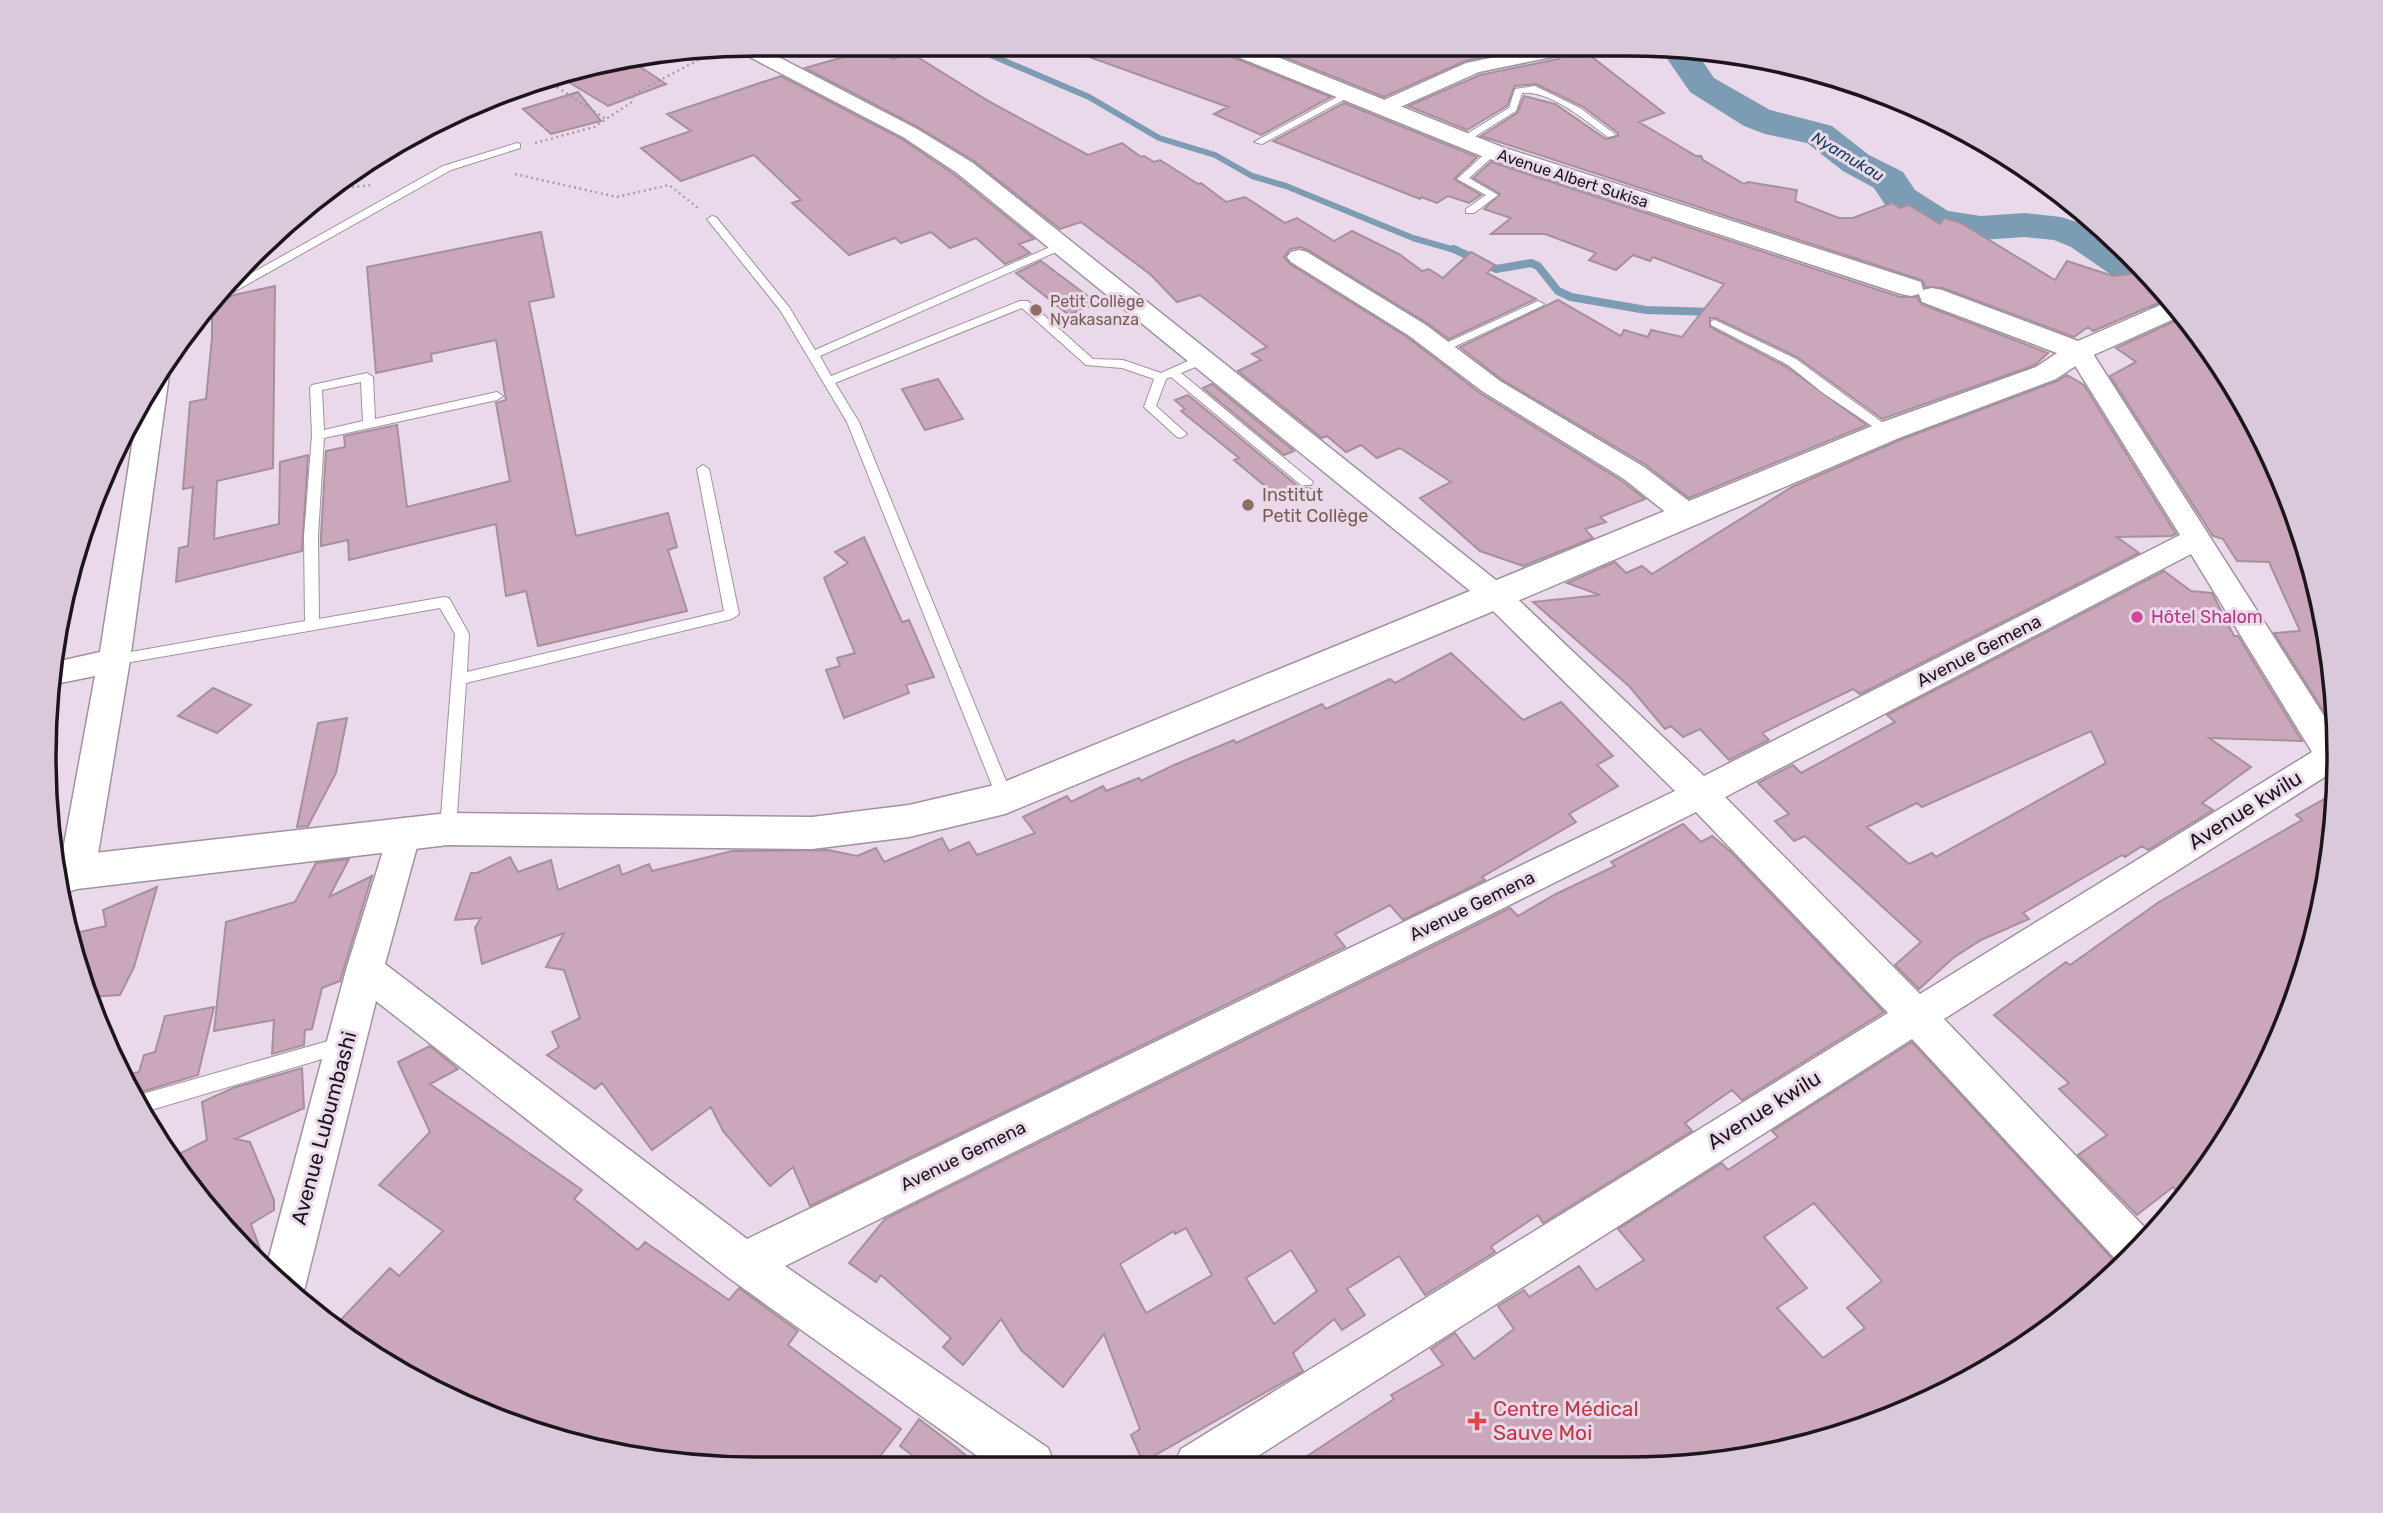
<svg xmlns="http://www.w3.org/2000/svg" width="2383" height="1513" font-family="Rubik,sans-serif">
	<rect width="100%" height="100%" fill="#ead9ea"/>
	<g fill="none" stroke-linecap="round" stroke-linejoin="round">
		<path stroke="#7b9cb2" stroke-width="6" d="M979 50 1089 97 1159 138 1215 155 1252 176 1286 186 1413 238 1458 251"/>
		<path stroke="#7b9cb2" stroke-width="8" d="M1454 249 1496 269 1531 263 1538 266 1558 291 1571 297 1646 310 1714 312"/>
		<path fill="#7b9cb2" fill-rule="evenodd" d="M1661 50H1695L1714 78 1770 110 1832 126 1869 155 1903 172 1915 190 1948 211 1981 216 2024 213 2061 217 2099 229 2163 287 2183 315 2175 317 2160 313 2145 305 2123 283 2071 247 2054 240 2024 237 1981 240 1923 229 1886 206 1874 188 1843 171 1807 143 1765 134 1744 126 1690 92Z"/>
	</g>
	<path fill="#caa7bb" stroke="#a5909c" stroke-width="2" fill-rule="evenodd" d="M868 50H879L893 59 911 53 990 102 1088 155 1122 143 1141 157 1144 156 1154 162 1160 160 1198 184 1201 183 1226 202 1245 197 1285 223 1297 218 1334 241 1352 231 1399 254 1422 271 1429 269 1443 278 1471 252 1495 265 1487 273 1536 299 1449 339 1427 323 1308 250 1300 247 1290 249 1284 257 1290 264 1407 337 1480 393 1622 481 1645 499 1600 517 1606 522 1585 529 1593 538 1523 566 1480 551 1420 498 1451 482 1400 448 1377 458 1361 445 1346 452 1327 436 1322 438 1238 371 1261 360 1252 354 1267 347 1200 295 1177 302 1151 275 1081 222 1060 229 974 161 918 127 805 68Z
		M1079 50H1227L1232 57 1331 97 1261 135 1214 114 1228 107 1078 53Z
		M1281 50H1518L1465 61 1384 97 1279 55Z
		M1568 50H1583L1664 113 1639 122 1696 156H1701L1703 160 1744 184 1748 182 1797 190 1795 201 1839 218H1853L1892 203 1900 208 1909 205 1940 224 1944 218 1961 223 2055 280 2067 261 2113 276 2147 272 2170 298 2093 331 2088 327 2074 337 1943 288 1925 287 1922 280 1481 136 1517 113 1524 96 1555 104 1606 139 1618 136V133L1582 106 1536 84 1515 86 1507 106 1467 130 1408 106 1480 75 1558 59Z
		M627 58 666 84 608 106 557 75Z
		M781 76 902 139 955 175 1034 239 1019 244 1030 253 1005 264 976 238 950 248 931 232 901 243 895 238 849 255 792 203 801 200 754 155 681 181 641 148 691 131 667 114Z
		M578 92 601 121 551 134 523 109Z
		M1344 103 1477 157 1454 179 1481 195 1469 203 1448 196 1437 203 1421 197 1420 199 1273 141Z
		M1491 162 1900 297H1917L1921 304 2048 353 2035 365 1882 419 1797 357 1716 318H1710V327L1787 367 1867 425 1689 498 1646 465 1501 379 1460 347 1558 300 1621 336 1624 330 1648 337 1651 330 1682 337 1724 284 1653 257 1650 261 1633 255 1616 270 1589 260 1596 253 1545 234H1491L1511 218 1484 209 1500 194 1473 178Z
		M541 232 554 297 529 302 576 536 668 513 677 547 668 550 687 611 538 646 526 591 506 596 496 524 349 560 348 540 321 546V536L326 451 345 447 344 436 397 425 407 507 510 481 496 403 506 400 496 340 431 354 432 361 376 373 367 267Z
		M1041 261 1097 303 1069 315 1016 273Z
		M275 286 273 468 217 481 214 539 279 524 280 462 308 455 302 551 176 582 179 548 188 546 193 487 183 489 190 402 206 399 212 338V306L234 295Z
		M2184 317 2244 400 2302 528 2333 664 2335 729 2274 633 2300 631 2269 562 2237 561 2223 539 2213 536 2110 376 2136 362 2116 348Z
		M2067 375 2084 385 2176 534 2171 536 2117 537 2139 553 1860 694 1853 689 1762 733 1769 740 1729 760 1700 729 1683 737 1671 726 1665 729 1629 686 1533 602 1600 595 1567 583 1615 562 1626 573 1642 566 1652 574 1792 487 1900 440 2057 381Z
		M938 379 963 419 925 430 902 389Z
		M1212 384 1294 451 1284 455 1203 388Z
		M1188 395 1299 487 1312 489 1284 502 1234 460 1239 458 1181 411 1185 409 1175 400Z
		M864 537 902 622 909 620 934 677 906 685 909 693 844 718 826 670 840 666 837 658 855 653 824 578 848 563 835 552Z
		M2164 571 2191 591 2212 593 2234 636H2238L2302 741 2209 738 2251 767 2202 803 2213 810 2148 850 2142 846 2125 857 2122 855 2023 913 2029 919 1981 940 1953 958 1919 989 1895 965 1921 942 1805 836 1794 841 1775 821 1789 814 1758 783 1793 765 1801 773 1895 722 1887 715ZM2091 731 2106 763 1936 857 1932 853 1909 864 1867 827 1917 803 1922 807Z
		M1451 653 1523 720 1561 702 1613 756 1597 765 1618 786 1569 814 1576 822 1482 877 1485 880 1403 920 1390 905 1335 934 1345 947 810 1206 793 1167 770 1186 723 1131 711 1107 652 1150 602 1083 595 1089 547 1055 559 1047 552 1032 580 1018 564 970 546 967 564 933 482 964 475 928 481 918 455 920 471 873H477L510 857 518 872 551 860 558 890 619 865 622 875 649 864 652 871 732 851 828 850 857 856 876 848 884 862 942 838 949 851 969 842 977 855 1035 833 1023 817 1067 796 1071 802 1103 786 1106 791 1139 778 1141 781 1174 765 1234 740 1236 743 1322 704 1326 709 1390 679 1395 683Z
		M213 688 251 705 217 733 178 716Z
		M347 718 336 773 308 826 297 827 318 723Z
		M2337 792 2338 804 2315 941 2266 1072 2192 1191 2185 1198 2173 1187 2137 1215 2078 1155 2107 1135 2059 1089 2069 1083 1994 1015 2066 962 2070 965 2159 902 2302 820 2296 815Z
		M1683 824 1701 842 1712 836 1731 852 1884 1012 1742 1100 1732 1090 1685 1123 1692 1131 1543 1223 1538 1215 1493 1245 1491 1247 1495 1252 1425 1295 1399 1256 1347 1289 1365 1315 1342 1330 1334 1319 1293 1353 1303 1371 1143 1462 1131 1435 1140 1429 1104 1334 1063 1387 1021 1350 1001 1319 963 1365 943 1347 951 1338 881 1275 876 1282 849 1263 885 1219 1510 908 1518 916 1556 894 1615 866 1611 862ZM1186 1228 1212 1275 1146 1313 1120 1264 1174 1231 1175 1234ZM1291 1250 1317 1291 1274 1324 1246 1278Z
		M349 859 329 897 372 876 340 981 322 988 312 1029 305 1030 304 1045 272 1054 274 1020 214 1031 226 922 295 902 316 863Z
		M157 887 134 967 120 995 89 997 67 935 106 926 103 910Z
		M214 1007 198 1075 131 1095 120 1076 139 1072 144 1055 155 1052 165 1016Z
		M1912 1042 2120 1267 2096 1293 1983 1374 1811 1445 1674 1468 1292 1466 1394 1399 1391 1395 1443 1365 1431 1349 1455 1333 1474 1359 1514 1329 1498 1306 1524 1290 1529 1297 1579 1266 1596 1290 1644 1260 1618 1229 1722 1163 1728 1170 1778 1137 1772 1131ZM1814 1203 1882 1281 1847 1308 1865 1328 1823 1358 1777 1308 1807 1288 1764 1237Z
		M430 1046 458 1069 430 1084 582 1190 574 1199 638 1250 645 1242 729 1300 739 1288 798 1331 788 1345 901 1429 874 1464 664 1463 484 1415 333 1328 390 1268 399 1276 443 1231 379 1185 430 1132 398 1062Z
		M302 1068 304 1108 235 1139 250 1142 274 1200V1210L251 1224 265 1263 263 1270 169 1159 207 1140 202 1102 233 1088Z
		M919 1419 957 1448 977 1465 924 1464 900 1446Z"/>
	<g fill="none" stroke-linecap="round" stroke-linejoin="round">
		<defs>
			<path id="service" d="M1535 86 1580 108 1616 135 1608 137C1586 121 1550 90 1522 93L1516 111 1466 142H1460V138L1509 108 1515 89Z
				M1348 91 1353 94 1351 96 1262 144 1254 142Z
				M517 143 520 144V148L451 170 214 303 208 304 218 292 443 166Z
				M1489 150 1498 152 1469 178 1498 195 1474 213H1466V209L1486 195 1457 179Z
				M712 216 716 217 789 307 815 350 1057 244H1065V248L820 356 831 376 1020 301H1028L1093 359 1123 360 1161 373 1197 357H1205V363L1181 373 1313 482 1311 485H1301L1171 377 1166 379 1156 406 1187 434 1181 438 1177 437 1144 407 1154 379 1122 368 1086 365 1022 308 835 383 859 422 1013 798 1011 803H999L997 798 847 422 780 310 707 219Z
				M1538 301 1544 304 1542 306 1445 351H1437L1435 348Z
				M1715 320 1796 359 1894 431 1892 434H1884L1823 393 1788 365 1711 325V321Z
				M367 373 373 377 375 419 497 392 503 396 497 400 324 438 318 536 319 619 444 597 449 598 469 634 467 672 724 611 697 469 703 465 709 469 739 614 732 619 466 683 456 829 454 834H442L440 829 455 634 440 608 114 665 107 660 114 655 305 621 304 536 312 435 310 388 312 385ZM361 382 363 421 324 430 322 390Z
				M342 1037 349 1039 351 1045 349 1051 141 1113 132 1097Z"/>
			<path id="minor" d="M742 50H765L917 129 973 163 1507 589 1704 776 2180 535 2066 351 2070 346 2079 343 2088 346 2335 733 2337 775 2331 773 1944 1019 2151 1234 2121 1265 1912 1039 1242 1466 1174 1465 1181 1449 1888 1013 1696 812 785 1266 1048 1448 1055 1465H990L729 1278 376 1001 305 1287 299 1301 265 1272 346 970 392 822 404 818 416 822 421 832 385 964 747 1239 1675 791 1485 603 957 173 903 137 744 54ZM2191 554 2312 752 1920 994 1725 797Z
				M1253 50H1278L1276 54 1257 61 1248 55Z
				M1530 50H1566L1557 56 1479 72 1389 112H1375L1372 108 1375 104 1466 63Z
				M1299 250 1307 252 1426 325 1500 381 1644 467 1698 508 1702 515 1698 522 1688 524 1678 522 1624 479 1482 391 1408 335 1291 262 1287 257 1291 252Z
				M160 368 169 375 130 660 95 872 90 882 77 887 64 882 59 872 95 676 50 685 55 662 100 652 139 400Z"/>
			<path id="tertiary" d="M1230 50H1260L1502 147 1921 282 1923 290 1932 288 1942 290 2078 341 2172 300 2183 315 2089 357 2056 379 1899 438 1508 605 1005 814 909 837 812 849 448 845 77 889 59 895 53 863 77 855 448 813 812 817 909 805 999 784 1877 424 2036 367 2057 353 1922 302 1919 294 1911 296 1901 294 1484 157 1233 55Z"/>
		</defs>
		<use href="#service" stroke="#a191a1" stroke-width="2"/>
		<use href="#minor" stroke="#a191a1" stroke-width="3"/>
		<use href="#tertiary" stroke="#a191a1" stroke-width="3"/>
		<path stroke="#a99ca9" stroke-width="2.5" stroke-dasharray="2 3.5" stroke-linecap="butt" d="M543 78 606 119
			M535 143 594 127 632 102V95L717 50
			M515 174 617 197 669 185 698 208
			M330 189 372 185"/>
		<use href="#service" fill="#fff" fill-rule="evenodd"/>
		<use href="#minor" fill="#fff" fill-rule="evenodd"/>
		<use href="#tertiary" fill="#fff" fill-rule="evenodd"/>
	</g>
	<g fill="#8d6e63" stroke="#ead9ea" stroke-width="2.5">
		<circle cx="1036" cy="310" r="7"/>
		<circle cx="1248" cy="505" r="7"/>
	</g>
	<circle fill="#d1479c" stroke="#ead9ea" stroke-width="2.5" cx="2137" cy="617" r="7"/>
	<path fill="#e0444e" stroke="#ead9ea" stroke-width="2.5" d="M1473.5 1410.5h7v7h7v7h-7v7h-7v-7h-7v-7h7z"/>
	<g text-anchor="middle" stroke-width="6" stroke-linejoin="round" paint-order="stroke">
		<g font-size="16" font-style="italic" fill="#113e56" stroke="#ead9ea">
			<text transform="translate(1848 156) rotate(31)" y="6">Nyamukau</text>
		</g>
		<g font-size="16" fill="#1c161c" stroke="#ead9ea">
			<text transform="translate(1573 178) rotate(18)" y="6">Avenue Albert Sukisa</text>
		</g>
		<g font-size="16" fill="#785e54" stroke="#ead9ea" text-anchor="start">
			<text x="1050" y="307">Petit Collège<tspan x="1050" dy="18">Nyakasanza</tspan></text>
		</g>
		<g font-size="18" fill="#785e54" stroke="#ead9ea" text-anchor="start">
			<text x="1262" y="501">Institut<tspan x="1262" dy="21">Petit Collège</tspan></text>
		</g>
		<g font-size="18" fill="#b23c85" stroke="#ead9ea" text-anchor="start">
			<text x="2151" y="623">Hôtel Shalom</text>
		</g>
		<g font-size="18" fill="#1c161c" stroke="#ead9ea">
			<text transform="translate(1979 651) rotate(-27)" y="6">Avenue Gemena</text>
			<text transform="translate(1472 906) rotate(-26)" y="6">Avenue Gemena</text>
			<text transform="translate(963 1156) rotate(-26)" y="6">Avenue Gemena</text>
		</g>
		<g font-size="21" fill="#1c161c" stroke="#ead9ea">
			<text transform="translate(2245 810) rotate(-32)" y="7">Avenue kwilu</text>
			<text transform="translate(1764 1110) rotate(-32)" y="7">Avenue kwilu</text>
			<text transform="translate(324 1128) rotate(-75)" y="7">Avenue Lubumbashi</text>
		</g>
		<g font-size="21" fill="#be3a42" stroke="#ead9ea" text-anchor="start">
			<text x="1493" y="1416">Centre Médical<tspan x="1493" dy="24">Sauve Moi</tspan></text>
		</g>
	</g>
	<path d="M0 0H2383V1513H0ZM756 56H1627A700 700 0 0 1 2327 756V757A700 700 0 0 1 1627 1457H756A700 700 0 0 1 56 757V756A700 700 0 0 1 756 56Z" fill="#dac9da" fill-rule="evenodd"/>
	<path fill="none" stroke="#1c161c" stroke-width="3.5" d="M756 56H1627A700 700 0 0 1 2327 756V757A700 700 0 0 1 1627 1457H756A700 700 0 0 1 56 757V756A700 700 0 0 1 756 56Z"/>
</svg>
